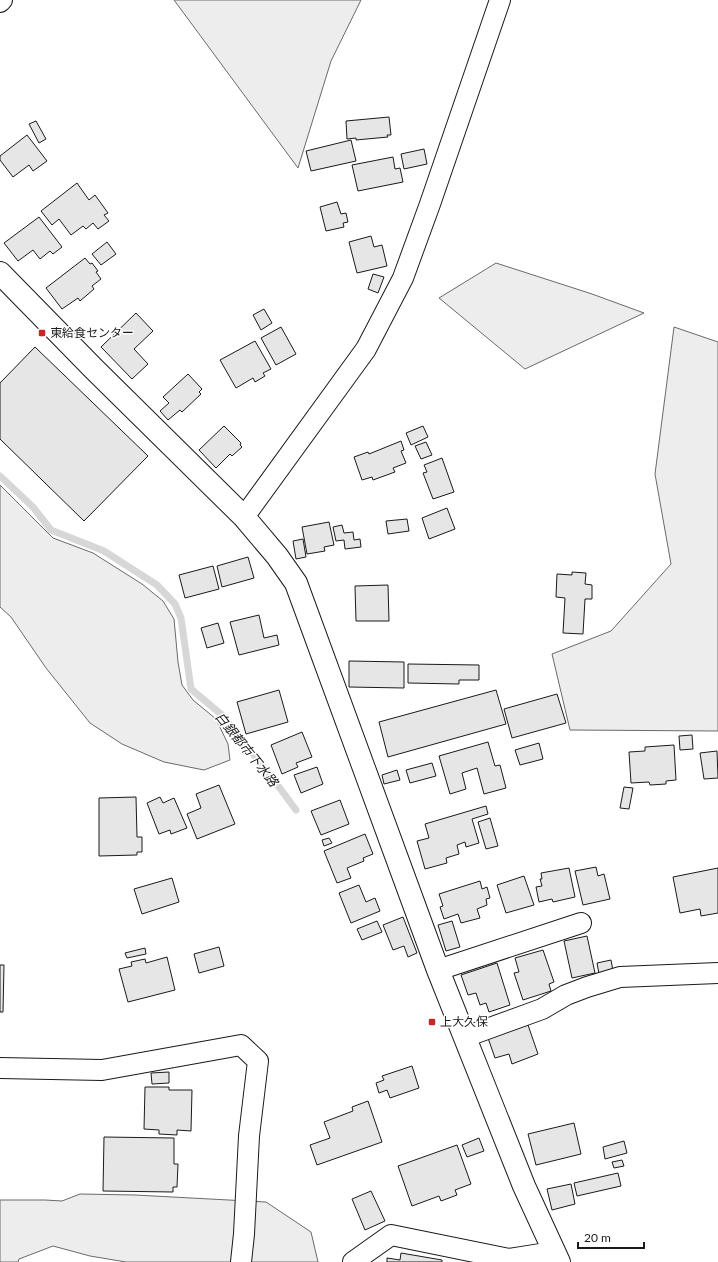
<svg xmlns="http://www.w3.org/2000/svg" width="718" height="1262" font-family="Lato,'Noto Sans JP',sans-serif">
	<rect width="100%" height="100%" fill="#fff"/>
	<path fill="#ededed" stroke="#6a6a6a" d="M174 0H361L331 61 298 168Z
		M496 263 592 294 644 313 525 369 439 298Z
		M674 327 718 342V731L570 730 552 654 611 631 671 564 655 474Z
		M0 485 53 538 93 553 142 584 163 601 174 619 178 662 182 685 193 700 216 719 228 744 230 760 204 770 164 762 122 744 90 723 46 668 11 617 0 607Z
		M80 1194 135 1195 266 1202 311 1232 318 1262H126L90 1256 53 1246 19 1259 18 1262H0V1200H45L62 1201Z"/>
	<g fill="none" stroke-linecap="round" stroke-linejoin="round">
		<path stroke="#d7d7d7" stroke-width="7" d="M0 476 33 507 51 530 104 551 157 585 175 604 181 618 191 689 222 715 279 787 296 810"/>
	</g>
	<path fill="#e6e6e6" stroke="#1a1a1a" d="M389 117 391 135H387L388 137 356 140V138L347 139 346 121Z
		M36 121 46 139 39 143 29 124Z
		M27 135 47 161 33 171 29 165 13 177 0 160V156Z
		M351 140 356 161 311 171 306 151Z
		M424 149 427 164 404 169 401 154Z
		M393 157 395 169 400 168 403 182 358 191 352 165Z
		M77 183 89 200 95 195 108 213 104 215 109 221 98 229 93 223 86 229 83 226 71 235 59 219 52 225 41 211Z
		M337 202 341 214 346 213 348 222 343 223 344 227 326 231 320 207Z
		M39 217 62 247 53 254 50 251 40 259 33 250 18 261 4 243Z
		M371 236 374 247 382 245 387 266 357 273 349 242Z
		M107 242 116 254 101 265 92 254Z
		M85 258 90 264 92 263 98 271 96 272 101 279 92 286 94 289 80 301 78 298 62 309 46 288Z
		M373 274 384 277 378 293 368 289Z
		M264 309 272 323 261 330 253 315Z
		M136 313 153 331 134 349 148 364 132 379 101 347Z
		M281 327 296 354 276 365 261 338Z
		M255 341 271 369 263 373 265 376 255 382 253 378 236 388 220 360Z
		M35 347 148 456 84 521 0 439V383Z
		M188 374 202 389 199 392 201 394 182 412 180 410 168 420 160 411 169 403 163 397Z
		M224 426 241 443 240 445 242 447 232 456 230 454 216 468 199 450Z
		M423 426 428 437 411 445 406 433Z
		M401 441 404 450 401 451 406 463 393 468 395 472 373 480 372 477 362 480 354 457 368 452 369 454Z
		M426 442 432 455 421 459 415 446Z
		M442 458 454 492 433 499 423 473 427 472 424 465Z
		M447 508 455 529 429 539 422 518Z
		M407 519 409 531 388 534 386 521Z
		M329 522 334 545 324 547 325 551 307 554 302 527Z
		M342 525 344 533 353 532 354 540 360 539 361 547 345 549 344 540 336 541 333 527Z
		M303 539 306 557 296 559 293 541Z
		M248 557 254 578 222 587 217 566Z
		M213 566 219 589 185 598 179 575Z
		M572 572 586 573 585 584 592 585V599H585L583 634 563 633 565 598 556 597 557 574 572 575Z
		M388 585 389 621H356L355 586Z
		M259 615 264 638 277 635 279 645 239 655 230 622Z
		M218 623 224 643 207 648 201 628Z
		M349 661 404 662V688L349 687Z
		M408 664 479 665V680H459V684L408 683Z
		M279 690 288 722 246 734 237 702Z
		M496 690 506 724 388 757 379 722Z
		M557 694 566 723 512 738 504 709Z
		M302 732 312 757 296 763 298 767 282 774 271 745Z
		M692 735 693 749 680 750 679 736Z
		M488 742 495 766 500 765 506 788 484 794 477 768 462 773 466 789 450 794 439 756Z
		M539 743 543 759 520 765 515 750Z
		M674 745 676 780 666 781V784L650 785 649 782 631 783 629 752 645 751V747Z
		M717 751 718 778 704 779 700 753Z
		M432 763 436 776 410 783 406 770Z
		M317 767 323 784 301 793 294 775Z
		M397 770 400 780 384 784 382 775Z
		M219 785 235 824 197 839 187 814 201 808 196 794Z
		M624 787 633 788 629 809 620 808Z
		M136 797 137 837H142V852H137V855L99 856V798Z
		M160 797 163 803 174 798 187 828 171 834 170 830 159 834 147 803Z
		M340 800 349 824 321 835 311 811Z
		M486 806 488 814 472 819 479 843 466 847 465 842 457 845 459 854 446 858 447 863 425 869 417 841 429 838 425 824Z
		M490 818 498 846 486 849 478 822Z
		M365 834 373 854 363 858 364 861 347 868 351 878 337 883 324 851Z
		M329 838 332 843 324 846 322 840Z
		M596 867 598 876 604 874 610 899 583 905 575 871Z
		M569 868 575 897 553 902 552 899 539 902 536 887 542 886 540 879H542L541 873Z
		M718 868V913L701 916 700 909 680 913 673 877Z
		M524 876 534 905 506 913 497 885Z
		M172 878 179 902 142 914 134 889Z
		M480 881 482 889 487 887 490 898 486 899 487 905 477 909 480 918 461 923 458 914 444 919 440 907 443 906 439 894Z
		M359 885 366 902 375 898 380 911 351 923 339 893Z
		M403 917 417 953 408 957 404 946 393 950 383 925Z
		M377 921 382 932 362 940 357 929Z
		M452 921 460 947 446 951 438 925Z
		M587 936 595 973 572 978 564 941Z
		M219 947 224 966 199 973 194 954Z
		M145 948 146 954 127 958 125 953Z
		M543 950 554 982 549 984 551 991 523 1000 514 973 519 972 515 958Z
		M167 957 175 990 128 1002 119 969 132 966 131 962 145 959 146 963Z
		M611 960 613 971 599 974 597 963Z
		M497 963 510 1005 489 1012 486 1003 480 1005 476 993 468 995 461 975Z
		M0 965H4L3 1012H0Z
		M528 1025 538 1054 512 1064 509 1054 495 1058 488 1038Z
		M412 1066 419 1088 390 1098 387 1090 379 1093 376 1083 384 1080 382 1076Z
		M169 1072V1083L152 1084 151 1073Z
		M145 1087H169V1090H192L191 1131 177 1130V1135L159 1134V1130L144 1129Z
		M368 1101 382 1142 317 1165 310 1145 330 1138 324 1122 353 1111 352 1107Z
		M574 1123 581 1154 536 1165 528 1134Z
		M104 1137 174 1138V1164H178L177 1187H173V1192L103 1191Z
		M479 1138 484 1151 467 1157 462 1145Z
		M624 1141 627 1153 605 1159 603 1147Z
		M457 1145 471 1184 455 1190 457 1195 441 1201 439 1196 412 1206 398 1166Z
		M622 1160 624 1166 614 1168 612 1162Z
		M618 1173 621 1186 577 1196 574 1183Z
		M571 1184 575 1204 552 1210 547 1189Z
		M371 1191 385 1221 365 1230 352 1199Z
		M401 1253 442 1260V1262H387V1258L400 1260Z"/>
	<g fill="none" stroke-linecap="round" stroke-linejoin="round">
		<defs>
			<path id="minor" d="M0 2 2 0
				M244 517 366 349 403 278 430 204 500 0
				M438 970 581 923
				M465 1037 542 1009 566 995 587 987 620 977 718 973
				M0 1068 102 1070 241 1045 258 1061 249 1136 244 1234 241 1262
				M353 1262 391 1235 509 1259 553 1252"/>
			<path id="tertiary" d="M0 273 94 369 244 517 277 556 296 583 438 970 524 1186 559 1262"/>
		</defs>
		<use href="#minor" stroke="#1a1a1a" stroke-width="22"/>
		<use href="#tertiary" stroke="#1a1a1a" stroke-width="24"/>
		<use href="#minor" stroke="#fff" stroke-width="20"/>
		<use href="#tertiary" stroke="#fff" stroke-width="22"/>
	</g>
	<g fill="#c62828" stroke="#fff" stroke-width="1.5">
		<rect x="38" y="329" width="8" height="8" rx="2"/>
		<rect x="428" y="1018" width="8" height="8" rx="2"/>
	</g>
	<g text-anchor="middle" stroke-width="3" stroke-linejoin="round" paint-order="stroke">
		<g font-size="12" fill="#1a1a1a" stroke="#fff" text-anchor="start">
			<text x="50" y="337">東給食センター</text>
			<text x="440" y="1026">上大久保</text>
		</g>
		<g font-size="13" font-style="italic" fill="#1a1a1a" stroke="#fff">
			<text transform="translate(247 749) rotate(51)" y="5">白銀都市下水路</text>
		</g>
	</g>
	<path d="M578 1242v6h66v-6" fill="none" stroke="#1a1a1a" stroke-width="2"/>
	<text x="584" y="1242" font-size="12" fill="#1a1a1a" stroke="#ffffff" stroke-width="3" paint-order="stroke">20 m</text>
</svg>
